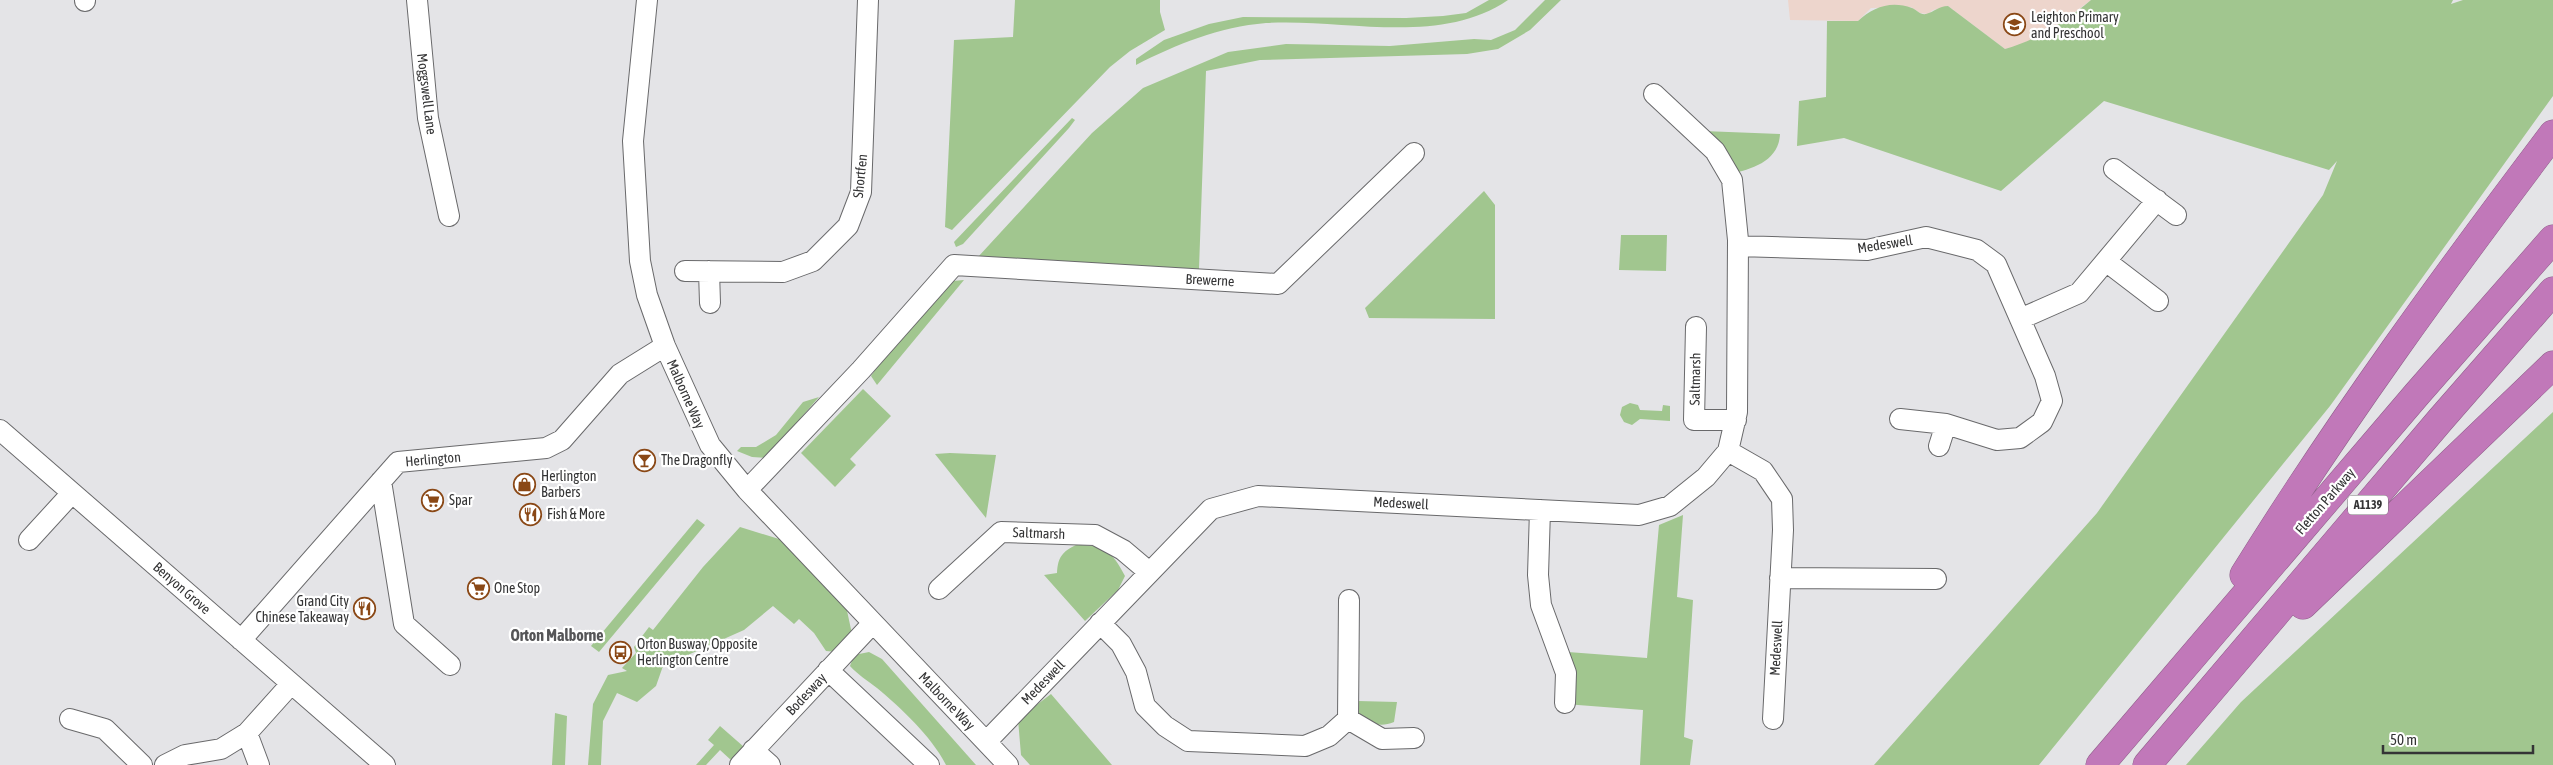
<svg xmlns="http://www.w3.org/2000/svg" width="2553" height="765" font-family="'Asap Condensed',sans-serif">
	<rect width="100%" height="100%" fill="#e4e4e7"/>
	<path fill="#edd5cc" d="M1788 0H2091L2051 30 2025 44 2005 49 1948 6 1933 10 1928 14 1920 13 1911 7 1871 8 1858 21 1790 20Z"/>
	<path fill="#a1c68f" d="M1015 0H1160V12L1165 30 1130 51 1110 67 952 230 945 227 954 40 1013 37Z
		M1489 0H1508C1439 47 1343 18 1266 23 1219 27 1177 44 1136 65V59L1164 40 1209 24 1243 17 1406 18 1443 16 1466 13Z
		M1545 0H1561L1530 30 1498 49 1467 54 1260 60 1206 71 1199 269 978 257 1092 133 1143 88 1228 52 1286 44 1390 46 1474 39 1491 40 1515 30Z
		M2091 0H2453L2451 4 2463 0H2553V96L2330 406 2039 765H1874L2097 513 2323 195 2337 161 2329 170 2104 101 2001 191 1844 138 1797 146 1799 101 1826 97 1827 21H1858C1873 7 1891 0 1912 8 1917 10 1920 15 1926 14 1934 12 1939 6 1948 6L2005 49C2037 40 2065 22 2091 0Z
		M1072 118 1075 120 1069 128 963 244 956 247 954 242Z
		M1703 131 1780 134C1779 159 1756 168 1734 173Z
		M1484 191 1495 205V319L1369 318 1365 308Z
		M1621 235H1667L1666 271 1619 270Z
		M964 280 877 385 871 376 884 357 953 281Z
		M863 389 891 416 850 459 856 465 835 487 801 453Z
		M819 397 766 458 752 457 737 451 741 447H756L776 435 803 402Z
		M1630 403 1638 405 1640 410 1662 411 1663 405 1670 406V421L1640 419 1632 425 1624 422 1620 415 1622 407Z
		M2553 412V765H2186L2241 702Z
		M950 453 996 455 986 518 935 454Z
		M1683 515 1677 597 1693 600 1684 737 1693 740 1690 765H1640L1643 710 1565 704 1568 652 1647 658 1659 525Z
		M697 519 705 525 599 652 591 646Z
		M740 527 779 539 846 606 852 634 837 652 826 651 814 633 799 619 794 624 773 606 744 630 663 666 656 686 637 702 617 693 603 721 601 765H588L593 704 608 675 627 671 622 668 636 653 634 647 649 627 653 630 703 567Z
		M1076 545C1104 545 1112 551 1125 576L1118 590 1085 621 1044 575 1057 573C1058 557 1062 552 1076 545Z
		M869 652 882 659 976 765H946C932 737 901 708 877 688 867 680 858 675 850 666L854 655Z
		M1051 694 1112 765H1030L1021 755 1018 719Z
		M1358 701 1397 702 1394 722C1379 728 1370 723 1357 715Z
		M555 713 567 716 565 765H552Z
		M720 726 744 747 732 761 720 750 706 765H696L714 745 708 740Z"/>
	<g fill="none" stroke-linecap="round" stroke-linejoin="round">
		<defs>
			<path id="minor" d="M417 0 428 118 449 216
				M647 0 633 141 640 261 647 295 665 346 710 445 747 490 1008 765
				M85 1V0
				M2114 169 2176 215
				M1738 246 1867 250 1926 237 1977 250 1996 264 2045 376 2052 401 2042 422 2020 438 1997 440 1946 424 1900 419
				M2107 262 2158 301
				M685 271 783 272 813 261 848 226 861 192 868 0
				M709 271 710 303
				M2020 319 2079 293 2157 200
				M1696 327 1694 420H1736
				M0 430 385 765
				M1939 446 1946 424
				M1728 451 1763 471 1782 499 1783 530 1773 719
				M381 481 404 624 450 665
				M747 490 861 370 954 265 1278 284 1414 153
				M1540 510 1538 575 1541 605 1566 673 1565 703
				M29 540 72 493
				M1780 578 1936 579
				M939 589 1001 532 1095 535 1123 550 1149 572
				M1100 623 1121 644 1136 672 1145 706 1165 726 1188 741 1305 746 1329 736 1348 719 1349 600
				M241 640 398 462 546 448 562 440 620 374 665 346
				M828 670 929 765
				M70 719 105 729 142 765
				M1348 719 1382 739 1414 738
				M247 733 259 765
				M987 741 1211 509 1258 496 1639 515 1670 506 1706 477 1728 451 1737 412 1738 240 1732 180 1715 151 1654 94
				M753 750 770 765
				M165 765 185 755 221 749 247 733 291 684
				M740 765 872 624"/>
			<path id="highway" d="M2244 575C2339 422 2445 277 2553 134
				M2303 605 2553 365
				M2100 765 2417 394 2553 239
				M2147 765 2441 419 2553 291"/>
		</defs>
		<use href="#minor" stroke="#69696b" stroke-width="22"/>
		<use href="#highway" stroke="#90608b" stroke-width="29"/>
		<use href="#minor" stroke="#fff" stroke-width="20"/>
		<use href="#highway" stroke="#c178b9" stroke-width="28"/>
	</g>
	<defs>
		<symbol id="school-ring" viewBox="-11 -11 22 22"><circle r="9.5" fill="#fff" stroke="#8a4816" stroke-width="1.5"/><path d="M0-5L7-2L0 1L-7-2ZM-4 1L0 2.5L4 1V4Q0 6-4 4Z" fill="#8a4816"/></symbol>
		<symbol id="bar-ring" viewBox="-11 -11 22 22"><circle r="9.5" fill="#fff" stroke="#8a4816" stroke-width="1.5"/><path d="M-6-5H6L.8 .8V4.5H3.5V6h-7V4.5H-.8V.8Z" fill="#8a4816"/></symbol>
		<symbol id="shop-ring" viewBox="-11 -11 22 22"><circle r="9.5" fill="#fff" stroke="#8a4816" stroke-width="1.5"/><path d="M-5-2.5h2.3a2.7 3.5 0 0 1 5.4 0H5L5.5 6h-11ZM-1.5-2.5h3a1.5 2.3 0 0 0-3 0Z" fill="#8a4816"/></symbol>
		<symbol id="supermarket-ring" viewBox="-11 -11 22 22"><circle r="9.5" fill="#fff" stroke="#8a4816" stroke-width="1.5"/><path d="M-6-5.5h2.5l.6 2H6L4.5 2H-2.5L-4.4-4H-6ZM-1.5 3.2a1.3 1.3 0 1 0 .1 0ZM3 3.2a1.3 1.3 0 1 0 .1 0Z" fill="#8a4816"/></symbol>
		<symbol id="restaurant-ring" viewBox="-11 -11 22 22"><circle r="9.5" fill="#fff" stroke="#8a4816" stroke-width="1.5"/><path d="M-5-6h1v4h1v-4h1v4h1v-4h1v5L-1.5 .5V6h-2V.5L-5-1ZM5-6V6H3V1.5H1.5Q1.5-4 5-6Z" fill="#8a4816"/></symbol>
		<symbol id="bus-ring" viewBox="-11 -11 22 22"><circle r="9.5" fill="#fff" stroke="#8a4816" stroke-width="1.5"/><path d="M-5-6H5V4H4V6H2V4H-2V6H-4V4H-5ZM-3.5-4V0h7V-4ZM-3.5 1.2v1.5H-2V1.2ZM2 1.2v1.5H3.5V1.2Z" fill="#8a4816"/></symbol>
	</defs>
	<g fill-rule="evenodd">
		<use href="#school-ring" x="2002" y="12" width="25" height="25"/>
		<use href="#bar-ring" x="632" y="448" width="25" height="25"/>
		<use href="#shop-ring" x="512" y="472" width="25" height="25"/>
		<use href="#supermarket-ring" x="420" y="488" width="25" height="25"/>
		<use href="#restaurant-ring" x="518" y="502" width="25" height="25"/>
		<use href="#supermarket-ring" x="466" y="576" width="25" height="25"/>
		<use href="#restaurant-ring" x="352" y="596" width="25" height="25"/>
		<use href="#bus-ring" x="608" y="640" width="25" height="25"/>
	</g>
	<g text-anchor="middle" stroke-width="4.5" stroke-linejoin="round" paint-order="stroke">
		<rect fill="#fff" stroke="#717172" stroke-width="1" x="2348" y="495.5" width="40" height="19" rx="4"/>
		<g font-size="12" font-weight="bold" fill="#343435">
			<text x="2368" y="509">A1139</text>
		</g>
		<g font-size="14" fill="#343435" stroke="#fff" text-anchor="start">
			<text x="2031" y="22">Leighton Primary<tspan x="2031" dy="16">and Preschool</tspan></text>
			<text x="661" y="465">The Dragonfly</text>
			<text x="541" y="481">Herlington<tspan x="541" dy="16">Barbers</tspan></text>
			<text x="449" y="505">Spar</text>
			<text x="547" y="519">Fish &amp; More</text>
			<text x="494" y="593">One Stop</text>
			<text x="349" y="606" text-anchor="end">Grand City<tspan x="349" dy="16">Chinese Takeaway</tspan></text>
			<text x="637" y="649">Orton Busway, Opposite<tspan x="637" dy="16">Herlington Centre</tspan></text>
		</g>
		<g font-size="14" fill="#343435" stroke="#fff">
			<text transform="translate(427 94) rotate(83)" y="5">Moggswell Lane</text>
			<text transform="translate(860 176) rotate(-84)" y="5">Shortfen</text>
			<text transform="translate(1885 244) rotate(-9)" y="5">Medeswell</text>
			<text transform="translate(1210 280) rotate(3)" y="5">Brewerne</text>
			<text transform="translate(1695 379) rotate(-89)" y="5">Saltmarsh</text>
			<text transform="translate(686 394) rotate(66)" y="5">Malborne Way</text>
			<text transform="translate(433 459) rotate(-5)" y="5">Herlington</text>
			<text transform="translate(2325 501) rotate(-49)" y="5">Fletton Parkway</text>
			<text transform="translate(1401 503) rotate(3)" y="5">Medeswell</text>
			<text transform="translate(1039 533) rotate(2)" y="5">Saltmarsh</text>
			<text transform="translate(182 588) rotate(41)" y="5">Benyon Grove</text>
			<text transform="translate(1776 648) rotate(-87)" y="5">Medeswell</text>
			<text transform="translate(1043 682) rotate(-46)" y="5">Medeswell</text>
			<text transform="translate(806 694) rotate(-47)" y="5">Bodesway</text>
			<text transform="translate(947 701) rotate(46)" y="5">Malborne Way</text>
		</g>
		<g font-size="16" font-weight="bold" fill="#555557" stroke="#fff">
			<text x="557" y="641">Orton Malborne</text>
		</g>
	</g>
	<path d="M2383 745v8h150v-8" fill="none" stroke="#343435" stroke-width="2.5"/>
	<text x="2390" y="745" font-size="15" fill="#343435" stroke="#ffffff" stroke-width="4" paint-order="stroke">50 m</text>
</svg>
